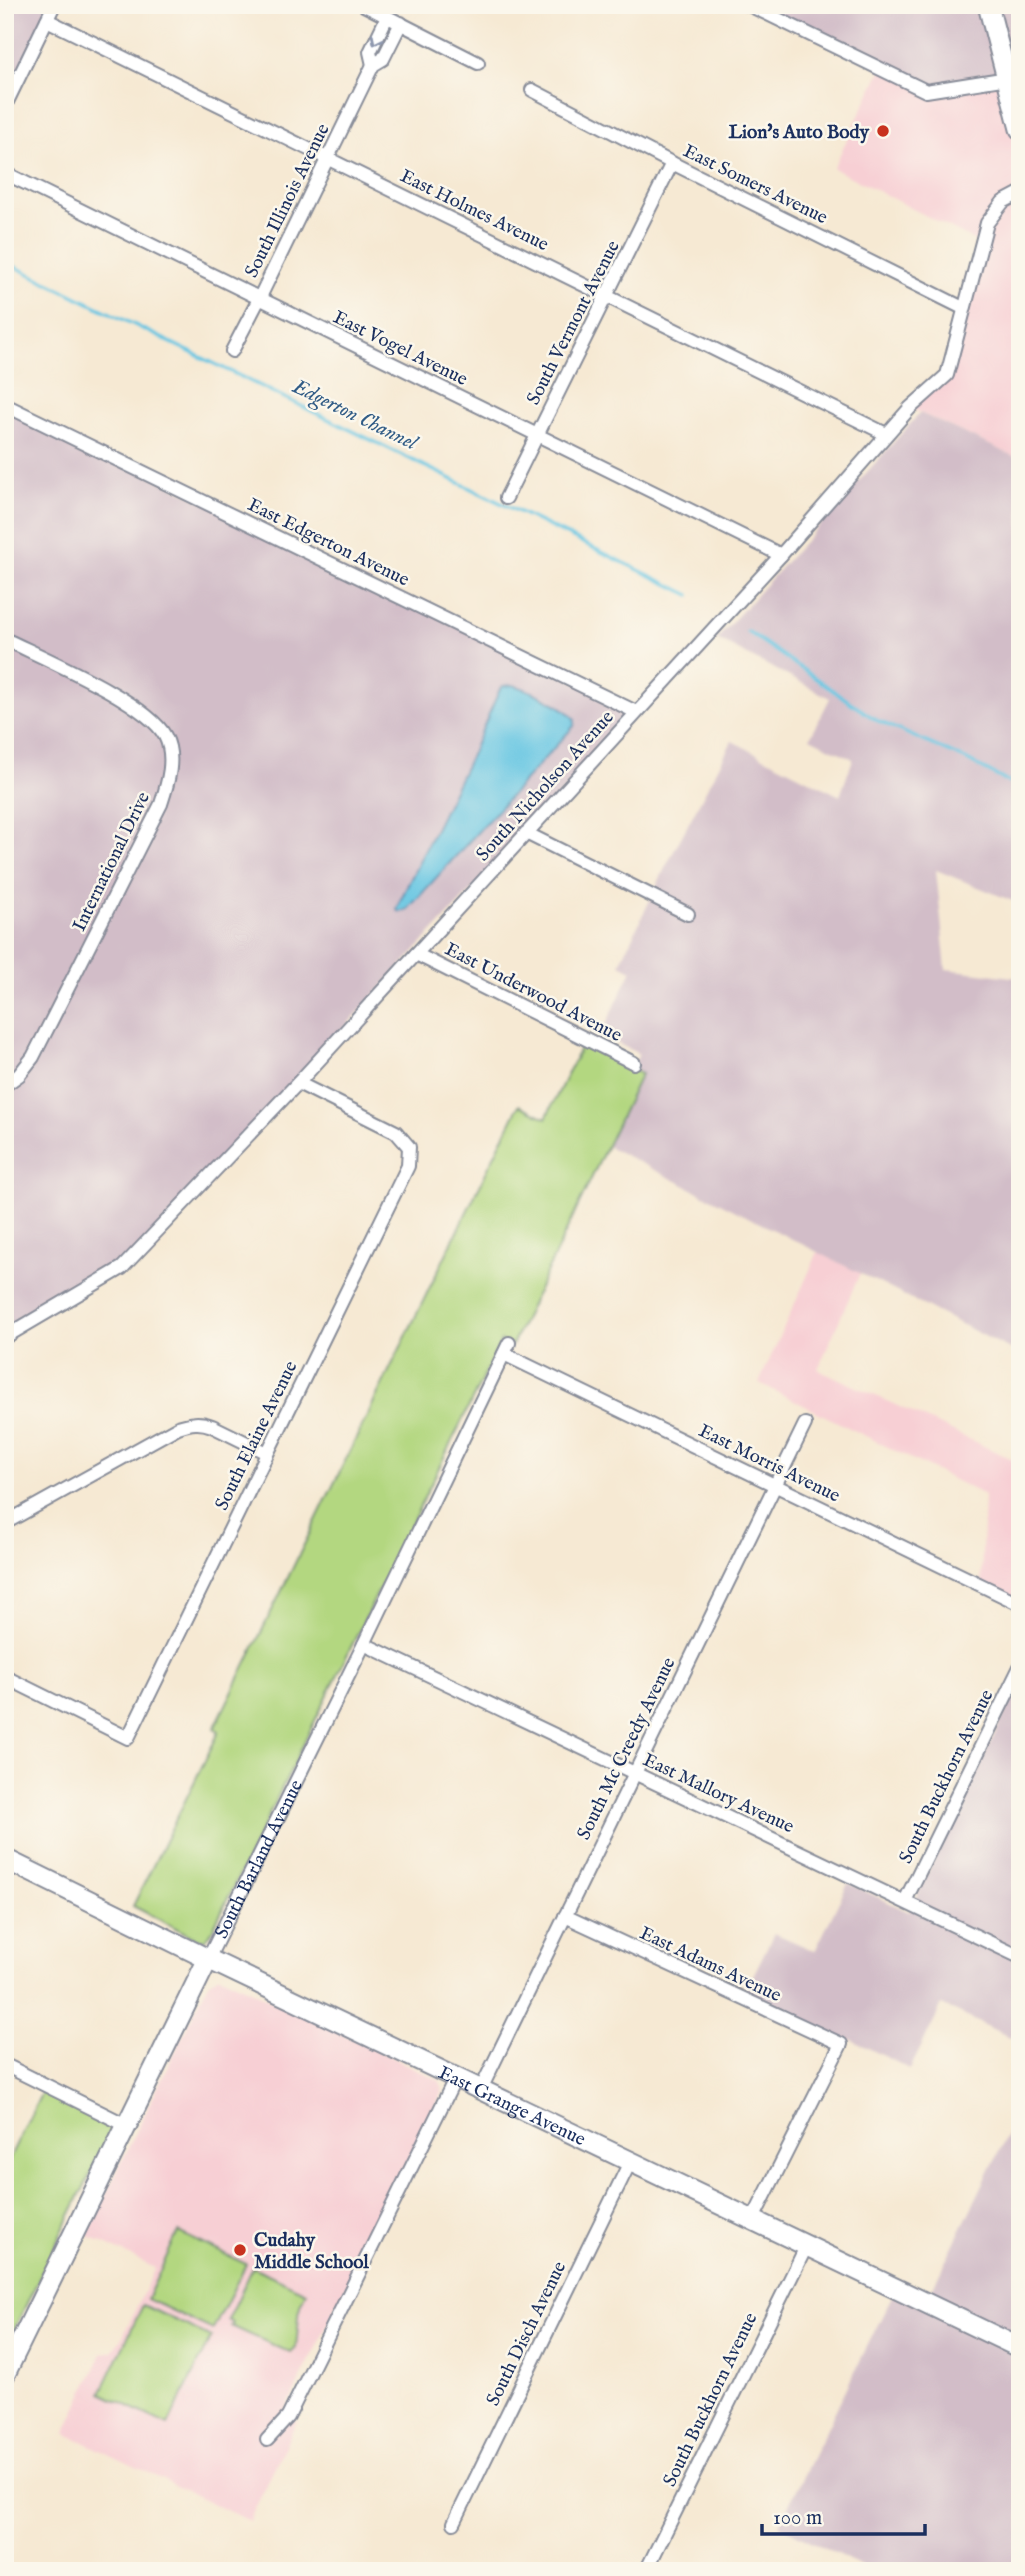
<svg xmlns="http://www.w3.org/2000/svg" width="1025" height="2576" font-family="'IM FELL English',serif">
	<rect width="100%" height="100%" fill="#fbf7ec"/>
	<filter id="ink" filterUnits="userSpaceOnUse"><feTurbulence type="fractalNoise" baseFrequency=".0143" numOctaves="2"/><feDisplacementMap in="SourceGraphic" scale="14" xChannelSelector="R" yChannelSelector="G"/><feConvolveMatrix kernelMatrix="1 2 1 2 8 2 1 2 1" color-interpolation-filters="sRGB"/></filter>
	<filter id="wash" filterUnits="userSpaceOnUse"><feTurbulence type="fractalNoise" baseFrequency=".00686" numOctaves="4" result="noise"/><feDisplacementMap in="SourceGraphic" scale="28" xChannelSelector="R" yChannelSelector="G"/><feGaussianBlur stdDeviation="1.57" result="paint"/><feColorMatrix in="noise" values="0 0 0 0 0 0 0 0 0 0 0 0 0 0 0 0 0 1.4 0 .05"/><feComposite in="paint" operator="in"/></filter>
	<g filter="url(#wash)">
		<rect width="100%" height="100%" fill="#f6e9d3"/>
		<path fill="#f7cfd4" d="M881 71 1008 78 1020 129V459L910 408 947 375 981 244 833 168Z
			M818 1252 860 1273 818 1369 1020 1463V1604L981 1585 984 1495 759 1383Z
			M219 1975 439 2080 443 2089 283 2415 297 2421 249 2521 65 2433 102 2354 112 2351 121 2340 155 2268 86 2235 209 1982Z"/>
		<path fill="#d2bdc8" d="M5 5H54L5 106Z
			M749 5H1020V129L1008 78 926 91Z
			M5 405 636 712 122 1268 5 1337Z
			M920 413 1020 459V904L936 870 946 969 1020 978V1354L607 1146 641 1074 632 1069 639 1054 601 1035 632 970 620 964 665 868 732 741 840 796 853 759 810 738 830 698 717 639Z
			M1020 1682V2042L942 2005 910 2069 850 2039 848 2042 745 1992 774 1933 815 1951 848 1883 909 1912Z
			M1010 2129 1020 2134V2571H871L779 2525 893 2294 923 2307Z"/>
		<path fill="#b3d780" stroke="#67836f" stroke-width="2" d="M582 1044 641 1074 512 1345 501 1341 210 1935 205 1940 195 1938 133 1906 219 1732 214 1729 519 1105 546 1118Z
			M43 2090 110 2124 112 2130 5 2348V2168Z
			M178 2232 246 2264 213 2330 147 2299Z
			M253 2267 306 2292 300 2305 296 2348 291 2353 231 2326 233 2323 228 2320Z
			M143 2305 211 2337 168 2425 101 2393Z"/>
		<path fill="#64c5e2" stroke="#407aa0" stroke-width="2" d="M513 685C530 690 565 705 575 720L574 726 408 909 400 912 397 910 400 901 472 753 499 691 503 686Z"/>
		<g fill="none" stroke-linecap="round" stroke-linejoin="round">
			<path stroke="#64c5e2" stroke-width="3.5" d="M5 262 690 595
				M747 631 876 720 967 760 1008 782"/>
		</g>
	</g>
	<g filter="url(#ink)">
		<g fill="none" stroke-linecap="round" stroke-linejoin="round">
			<defs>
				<g id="street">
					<path d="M364 5 478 63"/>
					<path d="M749 5 926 91 1008 78"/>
					<path d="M47 20 886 434"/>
					<path d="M373 65 370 52 387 17"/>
					<path d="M532 90 672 163 963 308"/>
					<path d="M5 106 54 5"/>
					<path d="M5 173 781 555"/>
					<path d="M232 351 259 299 373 65 383 59 401 23"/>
					<path d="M5 405 636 712"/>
					<path d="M506 498 672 163"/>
					<path d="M5 639C43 658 147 702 165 736 176 757 168 783 161 804L33 1057 19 1075 5 1085"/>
					<path d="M526 833 688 914"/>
					<path d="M416 954 634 1063"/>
					<path d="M5 1337 122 1268 298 1083 416 954 781 555 910 408 947 375 987 223 1003 202 1020 193"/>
					<path d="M504 1354 1020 1604"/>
					<path d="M5 1523 178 1427C191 1423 199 1421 212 1426L267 1453"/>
					<path d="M364 1644 1020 1957"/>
					<path d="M5 1677 128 1738 408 1166 409 1147 396 1132 298 1083"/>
					<path d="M905 1901 1020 1667"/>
					<path d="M565 1916 841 2044 753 2219"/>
					<path id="s1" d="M208 1959 364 1644 509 1343"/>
					<path d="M5 2065 126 2125"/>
					<path d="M481 2089 805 1424"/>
					<path d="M267 2440 288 2417 456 2077"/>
					<path d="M454 2523 631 2160"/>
					<path d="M646 2571 807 2245"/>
				</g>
				<g id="secondary">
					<path d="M988 5 1020 129"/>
					<path id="s2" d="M5 1859 208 1959 1020 2348"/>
					<path d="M5 2374 208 1959"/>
				</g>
			</defs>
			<use href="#street" stroke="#888c98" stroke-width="16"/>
			<use href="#secondary" stroke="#888c98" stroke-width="23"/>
			<use href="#street" stroke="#fff" stroke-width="12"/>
			<use href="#secondary" stroke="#fff" stroke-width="19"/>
		</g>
		<defs><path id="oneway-chevron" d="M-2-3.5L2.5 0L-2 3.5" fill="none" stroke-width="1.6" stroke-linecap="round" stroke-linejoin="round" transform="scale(1.75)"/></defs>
		<use stroke="#8d97ae" href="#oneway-chevron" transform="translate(376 40) rotate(116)"/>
	</g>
	<g fill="#c8321e" stroke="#fbf7ec" stroke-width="2.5">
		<circle cx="883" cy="131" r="7"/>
		<circle cx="240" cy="2250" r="7"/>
	</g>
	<g text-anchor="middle" stroke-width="5" stroke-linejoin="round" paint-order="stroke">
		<g font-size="19" font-weight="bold" fill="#1b2f5e" stroke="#fbf7ec" text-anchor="end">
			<text x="869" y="138">Lion's Auto Body</text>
			<text x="254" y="2246" text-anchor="start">Cudahy<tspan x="254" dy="22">Middle School</tspan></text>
		</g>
		<g font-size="19" fill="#1b2f5e" stroke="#fbf7ec">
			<text transform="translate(756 183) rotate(26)" y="7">East Somers Avenue</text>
			<text transform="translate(286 200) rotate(-64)" y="7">South Illinois Avenue</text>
			<text transform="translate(475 209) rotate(26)" y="7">East Holmes Avenue</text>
			<text transform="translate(572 322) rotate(-63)" y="7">South Vermont Avenue</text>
			<text transform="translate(401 347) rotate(26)" y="7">East Vogel Avenue</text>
			<text transform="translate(329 541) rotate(26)" y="7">East Edgerton Avenue</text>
			<text transform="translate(544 785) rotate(-48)" y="7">South Nicholson Avenue</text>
			<text transform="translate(110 861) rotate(-64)" y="7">International Drive</text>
			<text transform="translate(534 991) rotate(27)" y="7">East Underwood Avenue</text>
			<text transform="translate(255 1435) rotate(-64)" y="7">South Elaine Avenue</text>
			<text transform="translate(770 1462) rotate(26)" y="7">East Morris Avenue</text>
			<text transform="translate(625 1748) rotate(-64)" y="7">South Mc Creedy Avenue</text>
			<text transform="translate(945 1776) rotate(-64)" y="7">South Buckhorn Avenue</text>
			<text transform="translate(719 1792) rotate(25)" y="7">East Mallory Avenue</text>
			<text dy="7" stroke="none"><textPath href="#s1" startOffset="112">South Barland Avenue</textPath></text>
			<text transform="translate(711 1963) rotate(25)" y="7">East Adams Avenue</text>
			<text dy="7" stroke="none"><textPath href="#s2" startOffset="564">East Grange Avenue</textPath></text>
			<text transform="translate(525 2333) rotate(-64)" y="7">South Disch Avenue</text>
			<text transform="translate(709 2399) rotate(-64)" y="7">South Buckhorn Avenue</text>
		</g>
		<g font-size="21" font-style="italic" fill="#315c86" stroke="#fbf7ec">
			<text transform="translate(355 414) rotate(26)" y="7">Edgerton Channel</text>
		</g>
	</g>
	<rect width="1025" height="2576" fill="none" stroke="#fbf7ec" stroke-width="28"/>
	<path d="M762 2524v10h163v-10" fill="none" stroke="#1b2f5e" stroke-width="3.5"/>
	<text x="773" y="2524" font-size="21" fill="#1b2f5e" stroke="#fbf7ec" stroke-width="5" paint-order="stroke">100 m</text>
</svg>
